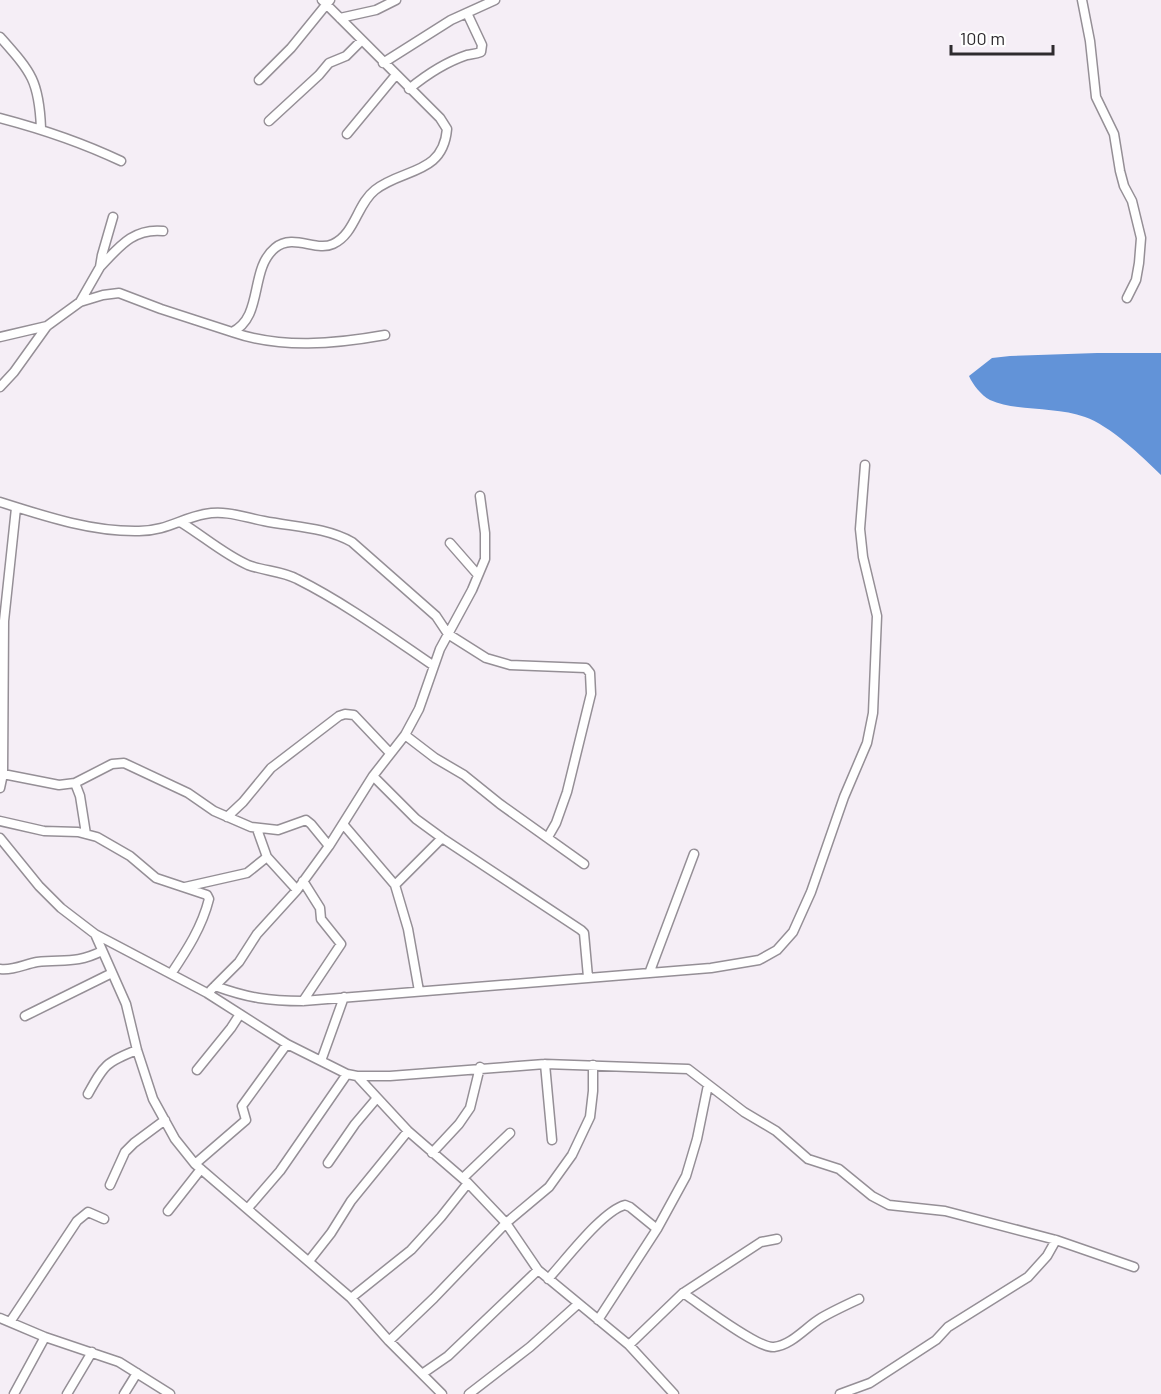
<svg xmlns="http://www.w3.org/2000/svg" width="1161" height="1394" font-family="Barlow,sans-serif">
	<rect width="100%" height="100%" fill="#f5eef6"/>
	<path fill="#6293d8" d="M1097 353H1161V475C1143 457 1109 425 1085 417 1055 406 1017 412 990 400 981 395 973 385 969 376L992 358 1010 356Z"/>
	<g fill="none" stroke-linecap="round" stroke-linejoin="round">
		<defs>
			<path id="minor" d="M1082 0 1090 41 1096 97 1114 134 1120 171 1124 186 1132 201 1141 238 1139 263 1136 280 1127 298
				M340 18 376 10 396 0
				M0 37C31 72 39 80 41 128
				M383 63 451 20 495 0
				M259 80 291 48 330 0
				M409 89C426 75 446 62 467 55 472 54 476 54 481 52L482 45 467 13
				M0 118C42 129 81 142 121 161
				M269 121 319 75 329 63 346 56 362 40
				M347 134 395 76
				M100 267C119 247 133 228 163 231
				M80 302 100 267 102 255 113 217
				M232 332C281 349 335 344 385 335
				M0 337 47 326
				M0 387 14 372 47 326 80 302 103 295 119 293 161 309 232 332C264 317 249 269 275 248 293 233 316 252 333 244 355 234 357 204 375 190 403 168 443 175 447 129L440 118 322 0
				M0 502C44 516 92 532 139 531 166 531 182 518 205 514 226 510 243 517 264 521 294 527 325 527 352 542L436 616 448 634 486 658 510 665 586 668 590 673 591 694 567 792 556 823 548 837
				M182 523C203 536 225 555 248 565 264 571 282 571 297 579 345 603 390 636 434 666
				M450 543 478 575
				M405 735 435 758 464 775 500 804 584 864
				M3 774 59 785 75 783 112 764 124 763 188 793 214 811 251 827 278 830 306 820 311 824 329 846
				M373 776 416 819 442 838 581 930 584 933 588 977
				M75 783 80 796 86 834
				M0 788 3 774 4 621 16 508
				M227 817 243 802 271 768 339 716 345 714 354 715 390 753
				M0 821 44 831 78 832 97 837 130 856 156 878 207 895 209 899C202 927 187 950 171 974
				M343 824 395 885 408 929 419 991
				M257 829 267 857 297 890
				M0 838 39 886 61 908 95 934 207 993 287 1044 347 1074 357 1076 408 1131 468 1183 506 1223 538 1270 629 1345 674 1394
				M303 881 320 908 321 919 341 944 303 1001
				M395 885 442 838
				M185 887 247 873 267 857
				M95 934 126 1004 137 1050 153 1099 175 1139 195 1164 351 1298 389 1341 442 1394
				M0 969C13 971 25 964 37 962 64 959 76 964 102 951
				M650 971 694 854
				M215 986C248 998 269 1001 303 1001L711 968 759 960 777 950 793 932 811 892 844 797 867 743 873 713 877 616 863 557 860 529 865 465
				M211 990 239 962 257 934 297 890 329 846 373 776 405 735 419 709 440 649 472 590 485 559V533L480 496
				M25 1016 112 973
				M321 1061 344 997
				M545 1064 552 1140
				M197 1070 231 1028 240 1014
				M357 1076H390L545 1064 688 1069 744 1112 776 1131 808 1159 839 1169 872 1196 889 1205 945 1211 1056 1240 1134 1267
				M88 1094C104 1065 106 1062 137 1050
				M432 1153 459 1124 470 1108 480 1067
				M328 1163 355 1124 377 1098
				M195 1164 246 1120 242 1106 287 1044
				M463 1178 510 1133
				M110 1185 125 1152 134 1143 165 1120
				M248 1208 280 1171 347 1074
				M168 1211 201 1169
				M309 1261 331 1233 351 1201 408 1131
				M548 1279C565 1261 602 1211 625 1205L630 1207 657 1229
				M683 1293C700 1304 758 1349 774 1347 792 1345 806 1327 821 1318 833 1311 846 1305 859 1299
				M351 1298 411 1250 441 1217 468 1183
				M0 1318 45 1337 119 1362 170 1394
				M598 1320 657 1229 686 1176 697 1139 708 1085
				M10 1322 77 1221 88 1212 104 1219
				M389 1341 434 1298 506 1223 549 1187 572 1155 590 1117 593 1091V1065
				M629 1345 683 1293 761 1242 777 1239
				M422 1374 448 1356 538 1270
				M14 1394 45 1337
				M67 1394 92 1352
				M124 1394 137 1373
				M469 1394 530 1347 578 1304
				M840 1394 870 1383 936 1340 948 1327 1028 1277 1047 1256 1056 1240"/>
		</defs>
		<use href="#minor" stroke="#958f96" stroke-width="11"/>
		<use href="#minor" stroke="#fff" stroke-width="8"/>
	</g>
	<path d="M951 45v9h102v-9" fill="none" stroke="#2e2b2e" stroke-width="3"/>
	<text x="960" y="45" font-size="18" fill="#2e2b2e" stroke="#fefefe" stroke-width="4.5" paint-order="stroke">100 m</text>
</svg>
